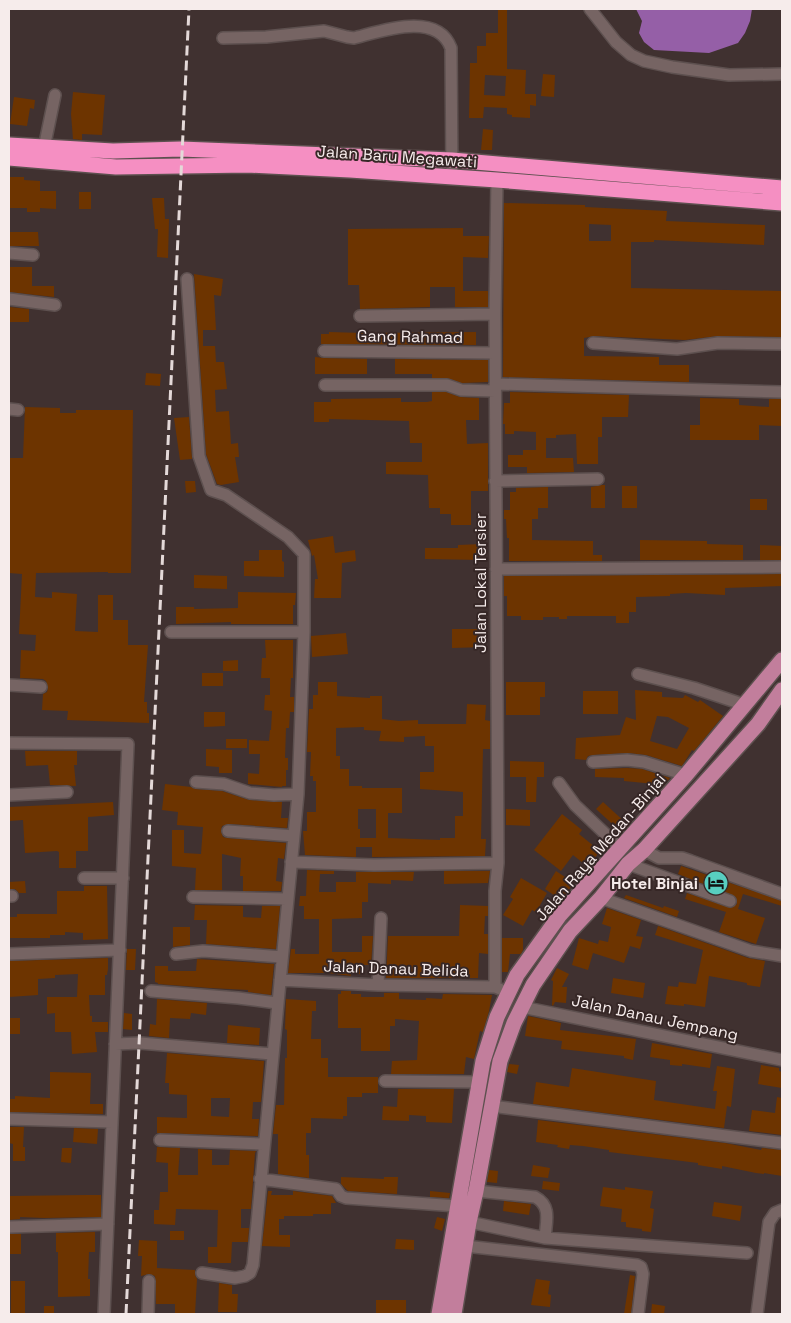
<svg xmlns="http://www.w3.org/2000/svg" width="791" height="1323" font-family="'Space Grotesk',sans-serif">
	<rect width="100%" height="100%" fill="#403130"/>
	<path fill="#955fa7" d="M636 9H752L750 21 745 33 738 43 709 53 654 50 644 42 639 33 642 21Z"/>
	<path fill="#6d3400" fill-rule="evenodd" d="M498 9H507V69L526 70 525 94H536V106L530 105V118L512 117V115L507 114V108L484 107 483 118H469L470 63H477V46H486V33H498ZM485 75 506 76 505 96 484 95Z
		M543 74 555 75 554 97 541 96Z
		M73 92 105 95 102 135 82 134V140L73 139 71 114Z
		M14 97 35 100 34 109 30 108 27 126 10 124Z
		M483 129 493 130 492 150H481Z
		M9 177H24V180L40 181V191H56V209L40 208V212H27V208H9Z
		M79 192H91V209H79Z
		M152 198H164L165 219H169L168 258 157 257 158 229H155Z
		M504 203 585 205V207L667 211 666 221 765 225 764 245 654 240V242H631V288L782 291V337L718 336 685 340 594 336 584 338V356L659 357V365H689V382L503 377ZM589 224 611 225V241H589Z
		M463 228V236H489L488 258 463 257V291H488V307H455V287H430V307L360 309 359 285H348V229Z
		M9 232H38L39 246H9Z
		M9 267H32V286H54V297L9 292Z
		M194 274 223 279 221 296 214 295 216 330H203V346H215L216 362H224L227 389 215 390 216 412 229 411 231 444 238 443 239 457H235L239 482 221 485 217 484 206 454Z
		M9 307 29 309V322H9Z
		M329 332 363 333 476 332V345L321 344V334H329Z
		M315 357 324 358 367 359V374H315Z
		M395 359 488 360V382L462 383 447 378H432V374H395Z
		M146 373 161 374 160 386 145 385Z
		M432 392H446L460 397 479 398V420H466L467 444 488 443V491H471V525H451V514H440V508H429L428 475 386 474V462H422V443H410L409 421 329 419V422H314V402H331V399L401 398V402H427L432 401Z
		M510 392 629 395 628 417H602V437H598V464H577L576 434 556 435V438H546V458H573L574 472 527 473V467H508V455H523V450H536V432L514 431V434H505V424H503L504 403H510Z
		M700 398 739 399V405L769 407V399H782V426L759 425V440H690V425H700Z
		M25 407 60 408V413H76V410H133L131 573H108V572L36 573 35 597 52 598V592L77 594 75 631 98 632V595H113V620H128V645H148L144 702H147V713H149V723L67 720 68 711 42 710 43 694 47 692 48 688 46 681 43 679 20 678 21 650 35 651 36 635 19 634 22 574 9 573V458H23Z
		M189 417 192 459 180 460 174 418Z
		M185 481H195L196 492 186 493Z
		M602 485H605V508H591V487Z
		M622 486H637V508H622Z
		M548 487V508H538V519H532V540L593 541V555H602V561H509V538H507L506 519H504V510H510V492H516V488Z
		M750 499H767V510H750Z
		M333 536 335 553 355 550 356 561 342 563 341 598H314L315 579H318L314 555 312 556 308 540Z
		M640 540 707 541V544L743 545V560H640Z
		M482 544V560L425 559V548H458V545Z
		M760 545 782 546V560H760Z
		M259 550H282V561L284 562V577L244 576V561H259Z
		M782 574V586L725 588V595L686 593 670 594V596L636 597V612H629V623H616V616H567V619H559V617H543V620H521V616H507V596H504V576Z
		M194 575 227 576V589L194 588Z
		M238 592 296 593 295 605H293V624H231V622L176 624V607H194V609L238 608Z
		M452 629H485V647L452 648Z
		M346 633 348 654 312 657 311 636Z
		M265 640H293V678H291L290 697H294V712H290L289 728H286L285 758H288V770H286V786H282V787L248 784V773L259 774 260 754H249V740L269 741 270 730H271L272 711 264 710 265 695H270V678H261L262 658H266Z
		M238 660V671H223V661Z
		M202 673H223V686H202Z
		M318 682H337V696L370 698V696H382V719L399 721 418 720V724H466L467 704 486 705 485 720 490 721V749H483L481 839H486L485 856 372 857V847H356V857L305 855 303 831H307V812H316V781H313V776H310L311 752H307L309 709H313V695H318ZM364 727V730L381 731 379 741 404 742V737L425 736V746H434V772H420V789L463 792V816H455V838H440V840L388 838V813H402V788H362V786H349V769H340V756H336V728ZM358 809H376V838H360V829H358Z
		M506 682H545V697H540V715H506Z
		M635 690 662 692V697L683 698 685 695 698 702 700 700 723 716 694 751 692 750 682 766 646 755 628 753 593 755 588 756 586 760 575 759 576 738 620 735 626 717 636 720ZM657 716 668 717 689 728 677 749 650 741Z
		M583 691H618V714H583Z
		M204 712H225V726L204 727Z
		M226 739H247V748H226Z
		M206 749 232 750V773H219V767L206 766Z
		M25 751H77V765H74L76 786 50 785 48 765 26 766Z
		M510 761 544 762V777H537L536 802H526V777H510Z
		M627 768 642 769 670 778 661 788 655 784 624 781V778L595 777V769Z
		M165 784 191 787 195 789 222 791 249 800 282 802 281 818H288L287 828 229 824 222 826 221 831 223 837 227 838 286 843 284 859 278 858 276 881 282 882 281 891H243V876H240L241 858 222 854V890H195L196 868 172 866V830H184V853L201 854 203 827 177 825 178 812 162 810Z
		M113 802 114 815 88 817V851H76V868H59V852L57 851 25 853 23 820 9 821V807Z
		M603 802 626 823 619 830 596 809Z
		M506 809 530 810V826L506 825Z
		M562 814 582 830 579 834 600 851 588 867 573 855 561 871 534 850Z
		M681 866 782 901V906L743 894 738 909 765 918 756 944 719 932 726 912 685 899 687 893 731 908 737 904 736 897 678 874Z
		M307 870 334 871V874H320L319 892H336V882H356V872H414L413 881 391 880V884L368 883V902H362V918L332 919V952H362V936H373L371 965H362V974H351V976L328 973H288L291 949H295V954H319V919H304V906H299L300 896H306Z
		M444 871H490L488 883 444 884Z
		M556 871 574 883 561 900 545 889Z
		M521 878 547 893 536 912 532 910 523 926 503 915 513 899 510 897Z
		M25 881 26 893H19L15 889H9V882Z
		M84 886H107L108 939 83 940V933L65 932V935H50V938H9V917H17V914H57V891H84Z
		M626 895 663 908 664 906 679 911 677 917 624 898Z
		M195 905 243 906V917L261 918 262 906H280L276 949 206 944 207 920H194Z
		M460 905 488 906V916H485L484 934H488V954L479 953 478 978H386L388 936H459Z
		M607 908 641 920 636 936 643 937 640 949 630 946 624 963 593 953 588 970 572 965 579 938 598 944 599 940 608 942 611 927 602 924Z
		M658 926 748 958 765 961 760 987 747 985V983L709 976 705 1007 684 1004V1006L665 1004 668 986 678 987 679 982 696 984 703 950 655 935Z
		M173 927H190V945L173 947Z
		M502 938H523V950L521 954H510L508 972H502Z
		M127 949H136L135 970H126Z
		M108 958V969L107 975H105V995H89L90 1016H92V1022H108V1032H95L97 1052 72 1054 71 1032H55V1013L47 1014V997H77L78 974 55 975V978L38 979V995L9 997V961Z
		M197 959 274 964 271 995 248 992V990L210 988 158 984V983L155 982V966H168V971H196Z
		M557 968 569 974 562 987H567L566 1003 555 1002 553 1006 552 1005 553 981 551 980Z
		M613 978 645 983 643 998 611 993Z
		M341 991H351V994H361V997H384V993H399V999L426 1000V998L442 999 443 994 492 995 489 1011 483 1032 480 1031 474 1059 466 1057 464 1074H391L392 1061 417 1060 419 1021 395 1019V1026H390V1051H361V1028H338V994H341Z
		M157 999 207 1003 206 1015 191 1013 190 1019 170 1018 169 1038 149 1036 150 1024 156 1025Z
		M286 999 316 1001V1011H312L311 1039H321V1058H328V1077H378V1093H362V1097H347V1116H343V1119L311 1118V1133H306V1155H309V1178L278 1174V1134H273L276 1105H284L285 1058H287V1030L285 1029Z
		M124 1013 132 1014V1030L123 1029Z
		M528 1016 561 1023 560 1030 636 1039 633 1060 624 1058V1056L561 1049 562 1041 525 1036Z
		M9 1018H20V1034H9Z
		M228 1025 260 1028 259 1045 227 1043Z
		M652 1043 712 1054 710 1068 682 1064V1066L670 1065V1060L650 1057Z
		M167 1053 264 1061 261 1102H253L252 1119H259L258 1136 157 1133V1117L187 1118V1095L169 1094V1083H165ZM211 1098H230L229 1117 211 1116Z
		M509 1064 519 1065 517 1074 507 1072Z
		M761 1065 779 1068V1071L782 1072V1088L758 1084Z
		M717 1066 735 1069 731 1107 727 1106 724 1128 533 1104 536 1082 569 1087 572 1068 656 1081 654 1100 715 1109 717 1091H713Z
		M50 1072 91 1073 90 1104H103V1114L9 1112V1099H15V1096L50 1098Z
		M398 1089H454L452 1123 426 1122V1116L409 1115V1121L382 1120 383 1106 397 1107Z
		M777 1097 782 1098V1135L749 1131 752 1110 775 1113Z
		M538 1120 725 1143 761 1150 762 1148 782 1150V1176L764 1173V1174L756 1173 722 1166V1169L698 1165V1163L609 1152V1150L583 1146 570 1145 569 1149 557 1147 558 1145 536 1142Z
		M10 1127H24L23 1147H25V1161H13V1144L9 1143Z
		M74 1128 98 1129 97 1144 73 1142Z
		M157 1147 180 1148 178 1175H198V1149L212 1150V1165H229L230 1150 256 1151 255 1153 251 1209H241V1228H249L248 1242H232L231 1263H208V1247H217L218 1210 176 1209 175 1225 154 1224V1210H159L160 1192H168V1163L156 1162Z
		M62 1148H72L71 1163 61 1162Z
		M533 1165 550 1168 548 1178 531 1176Z
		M489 1170 498 1171 497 1183 487 1182Z
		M341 1177 384 1179V1177H398L397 1194 348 1191 341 1184Z
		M543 1181 560 1183 559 1191 542 1189Z
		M603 1187 625 1190V1187L653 1191 650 1208 654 1209 651 1232 642 1231V1229L626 1227V1222H621L622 1209 600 1206Z
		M268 1191H272L271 1195H293V1191L332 1196 336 1203H331V1214H313V1216H284V1219H279V1235H290V1247L262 1246Z
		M430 1191 450 1193 449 1198 430 1197Z
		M86 1195H101V1217L44 1218 20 1217V1219L9 1220V1196Z
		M504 1201 531 1204 529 1215 503 1211Z
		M714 1202 742 1206 740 1221 712 1216Z
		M437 1217 445 1219 442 1231 434 1228Z
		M170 1231H184V1240H170Z
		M95 1232V1252H89L88 1279H90V1296L58 1297V1252H56V1233Z
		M9 1234H21V1254H9Z
		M396 1239 414 1240V1250L395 1249Z
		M139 1240 157 1241V1268L195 1270V1275L197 1279 195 1314H175V1304H156L155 1276 149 1274 141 1276 142 1256H138Z
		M630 1275 635 1276 631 1314H624Z
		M536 1279 550 1281 548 1294 551 1295 550 1307 531 1305Z
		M11 1281H25V1314H11Z
		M219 1283 232 1285V1294H238L237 1312H218Z
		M376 1300H406V1314H376Z
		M652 1304 665 1306 664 1314H651Z
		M44 1306H54V1314H44Z"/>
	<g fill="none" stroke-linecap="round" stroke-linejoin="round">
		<defs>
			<path id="minor" d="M590 9 616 42 631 55 644 61 672 67 729 75 782 74
				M223 38 266 37 324 31 347 37 354 38C382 31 437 11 451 48L452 178
				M44 148 55 95
				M9 253 33 255
				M187 279 199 456 211 490 226 495 288 537 304 554V632L298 794 253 1265 250 1273 245 1276 235 1278 202 1273
				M9 299 55 305
				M360 316 495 314
				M593 343 677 349 718 343 782 344
				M324 351 495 353
				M495 384 782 392
				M325 385H447L461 390 495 391
				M9 409 18 410
				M495 481 598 479
				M496 569 782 567
				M171 632H304
				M638 674 694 688 745 705
				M9 685 41 687
				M9 743 128 744 104 1314
				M593 762 627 760 644 762 686 775
				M196 782 224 784 250 793 274 795 298 794
				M559 783 575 805 620 848
				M9 795 67 792
				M228 831 294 836
				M644 850 659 858H682L691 861 782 894
				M291 862 374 865 498 863
				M628 864 730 901
				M84 878H123
				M9 896H12
				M193 897 287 899
				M601 898 751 951 782 956
				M9 954 120 950
				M176 954 203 951 282 957
				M280 980 378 985 495 987 500 989
				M378 985 381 918
				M495 987V891L498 863 495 314 497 180
				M151 991 238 998 277 1003
				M522 1007 782 1060
				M115 1044 140 1043 272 1054
				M385 1081 480 1082
				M491 1106 782 1143
				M9 1119 112 1122
				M160 1140 263 1144
				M260 1179 336 1189 341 1196 346 1198 457 1206
				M476 1191 535 1197C552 1206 546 1222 545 1238
				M469 1222 545 1238 747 1253
				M9 1227 108 1224
				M465 1246 637 1265 641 1267 643 1274 638 1314
				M148 1314 149 1281
				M757 1314 769 1222 775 1213 782 1210"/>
			<path id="major" d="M439 1314 483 1061 497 1017 517 975 560 915 686 775 782 660
				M454 1314 469 1222 476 1191 500 1061 514 1023 533 985 570 931 601 898 628 864 644 850 758 724 782 690"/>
			<path id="highway" d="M9 145 113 151 181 149 452 160 782 188
				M9 158 116 167 248 165 350 170 497 180 782 203"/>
		</defs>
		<use href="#minor" stroke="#5d504f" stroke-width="14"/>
		<use href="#major" stroke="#5d504f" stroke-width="18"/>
		<use href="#highway" stroke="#5d504f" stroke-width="18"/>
		<use href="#minor" stroke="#766463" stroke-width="11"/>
		<use href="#major" stroke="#c27e9c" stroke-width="15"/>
		<use href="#highway" stroke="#f58fc2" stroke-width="15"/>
		<path stroke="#e4d9d8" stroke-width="3" stroke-dasharray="10 5" stroke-linecap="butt" d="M126 1314 189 9"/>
	</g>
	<defs>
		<symbol id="hotel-disc" viewBox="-11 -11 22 22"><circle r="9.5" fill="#58cec0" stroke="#362726"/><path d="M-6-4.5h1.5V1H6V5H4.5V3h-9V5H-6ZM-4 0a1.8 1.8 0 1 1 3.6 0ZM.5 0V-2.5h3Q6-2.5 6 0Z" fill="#111"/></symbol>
	</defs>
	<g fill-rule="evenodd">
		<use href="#hotel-disc" x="702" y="869" width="28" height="28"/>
	</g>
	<g text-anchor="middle" stroke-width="4" stroke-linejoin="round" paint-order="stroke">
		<g font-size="16" fill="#f6eceb" stroke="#362726">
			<text transform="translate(397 156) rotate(4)" y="6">Jalan Baru Megawati</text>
			<text transform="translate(410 336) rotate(1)" y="6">Gang Rahmad</text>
			<text transform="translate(480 583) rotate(-90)" y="6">Jalan Lokal Tersier</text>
			<text transform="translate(600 847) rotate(-49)" y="6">Jalan Raya Medan-Binjai</text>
			<text transform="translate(396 968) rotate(2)" y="6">Jalan Danau Belida</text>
			<text transform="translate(655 1017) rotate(12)" y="6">Jalan Danau Jempang</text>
		</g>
		<g font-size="16" font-weight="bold" fill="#f6eceb" stroke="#362726" text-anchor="end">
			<text x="698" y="889">Hotel Binjai</text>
		</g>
	</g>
	<rect width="791" height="1323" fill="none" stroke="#f6eceb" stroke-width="20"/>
</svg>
